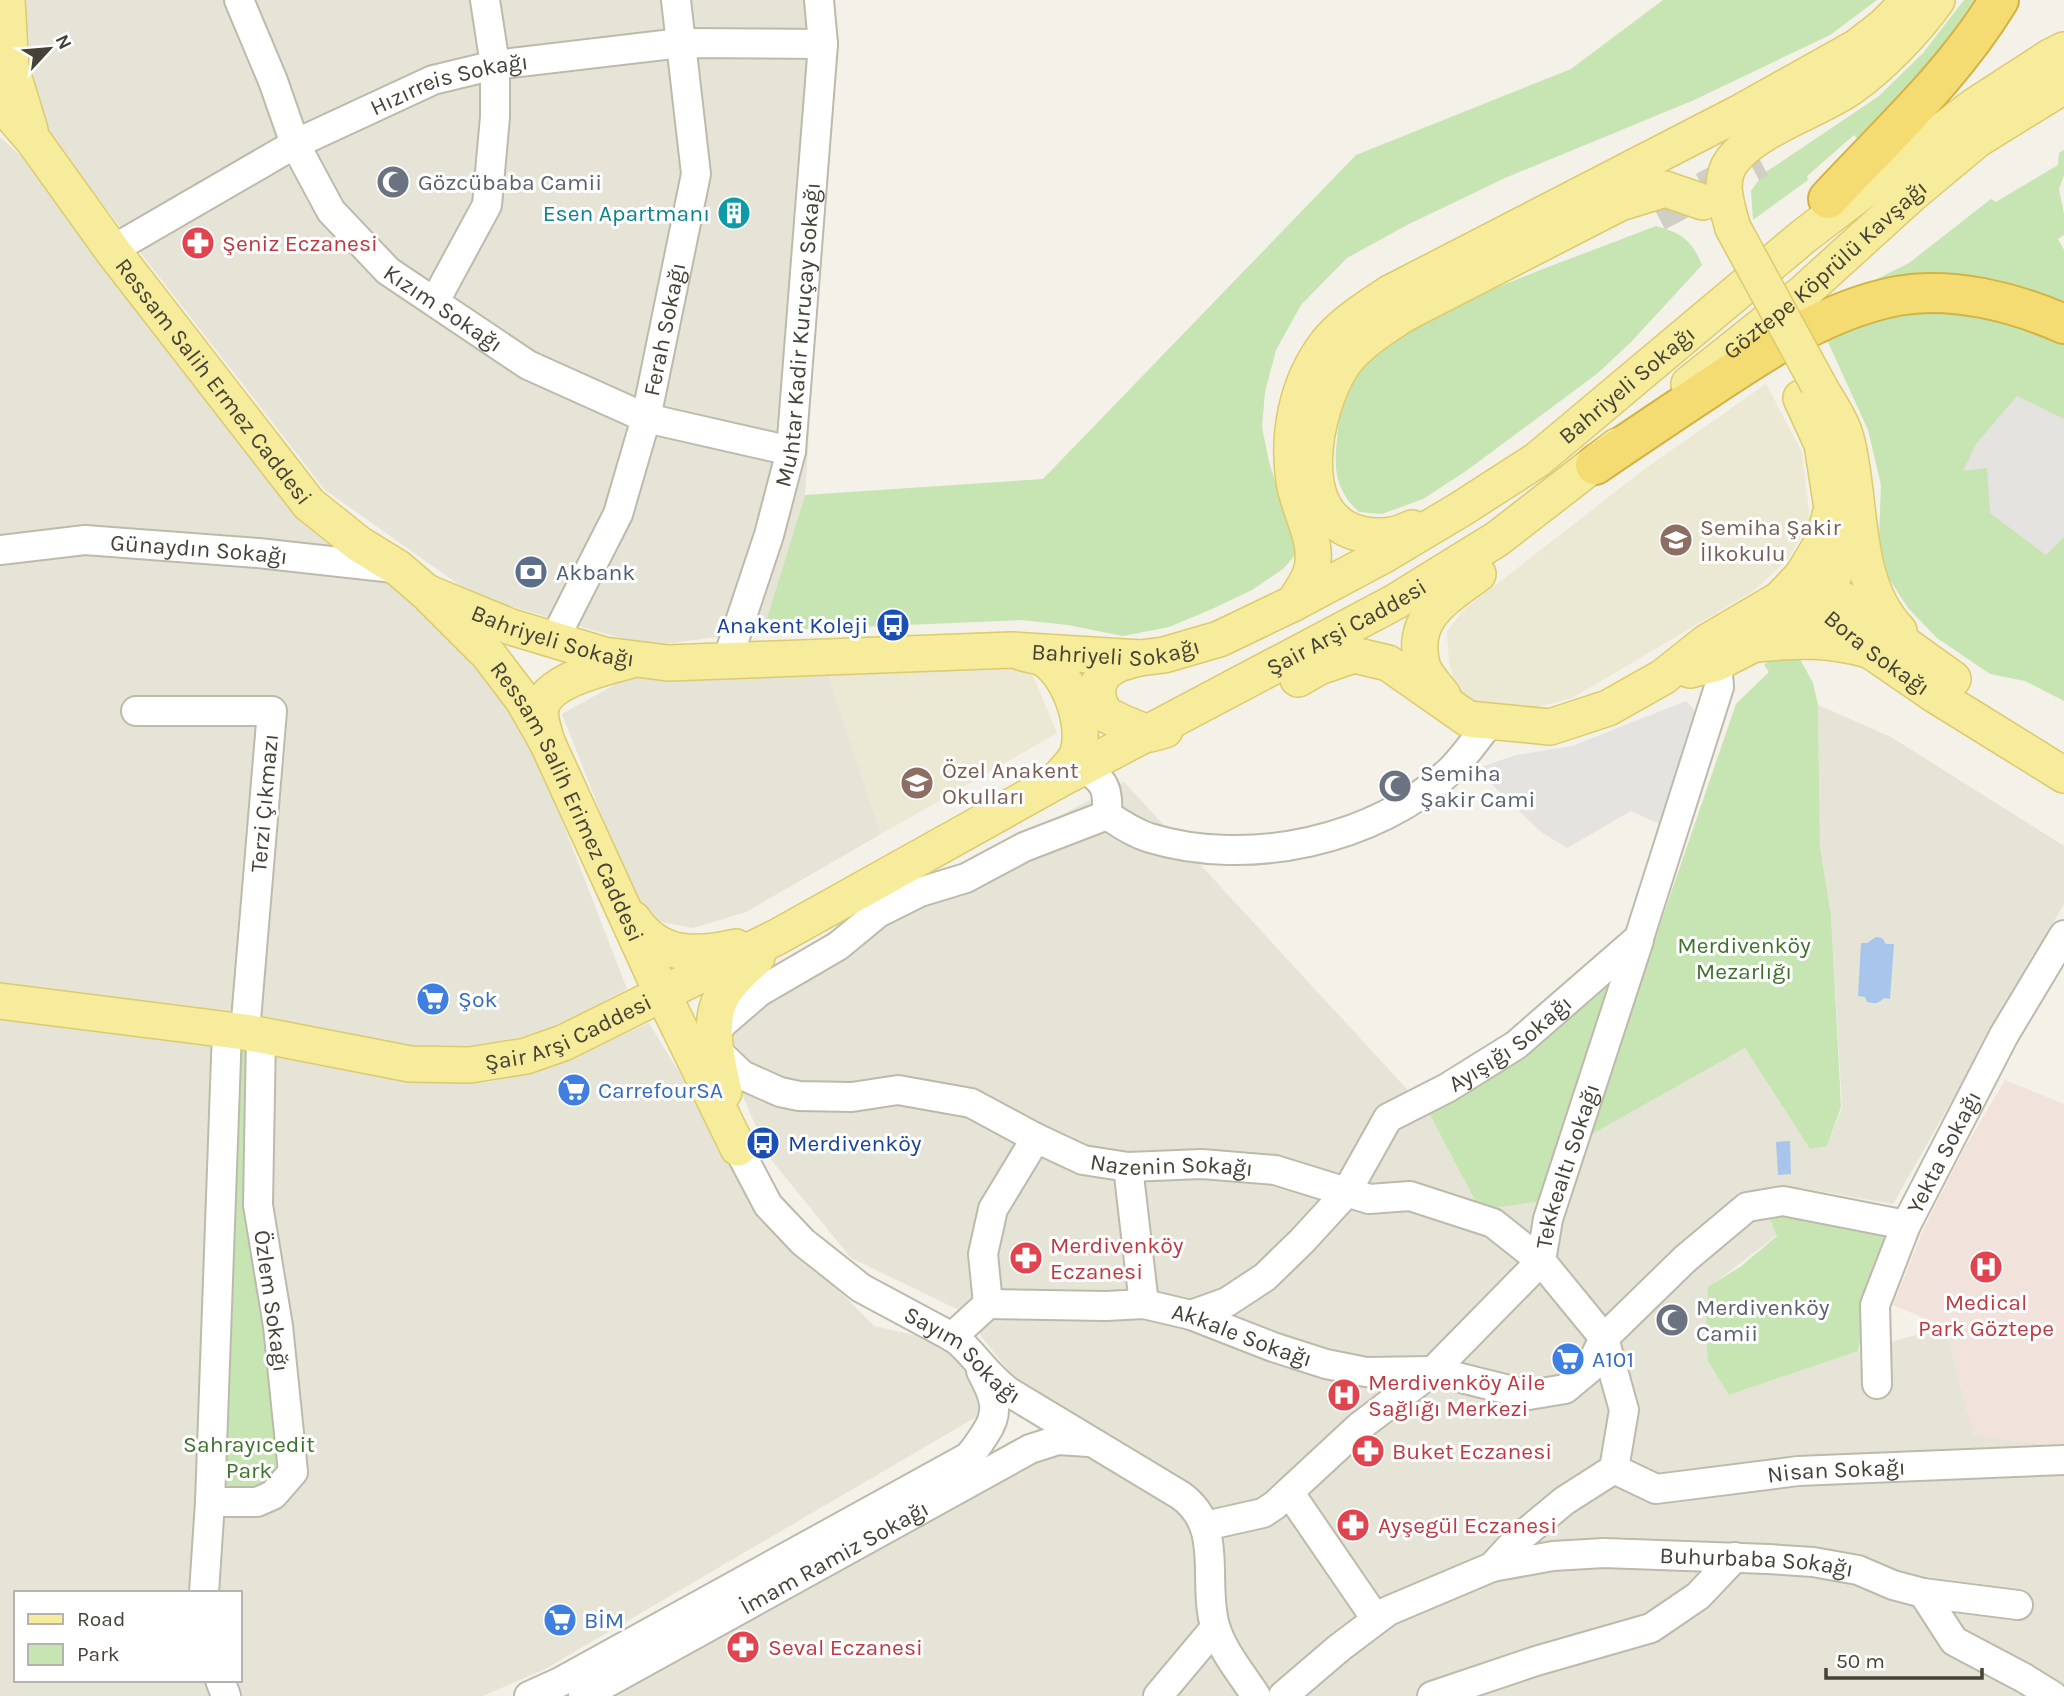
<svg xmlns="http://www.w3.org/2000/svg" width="2064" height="1696" font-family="Karla,sans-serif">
	<rect width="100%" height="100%" fill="#f3f1e8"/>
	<path fill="#e6e4d6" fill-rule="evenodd" d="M22 0H828L833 56 805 495 763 631 648 646 475 596 325 490 41 125Z
		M0 137 20 155 289 500 459 642 528 733 627 989 545 1033 424 1054 0 987Z
		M634 674 829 676 881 834 746 912 693 928 642 918 562 714Z
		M1818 705 1891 737 2064 846V904L1893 1204 1801 1188 1769 1217 1777 1235 1708 1288 1729 1395 1858 1351 1945 1327 1974 1435 2064 1447V1696H616L786 1593 1071 1446 1030 1398 961 1311 851 1258 769 1157 733 1073 730 991 1124 782 1429 1113 1480 1210 1587 1137 1745 1048 1810 1149 1827 1146 1842 1108 1831 915 1820 847Z
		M0 1018 257 1047 490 1082 576 1056 649 1023 769 1220 874 1326 958 1345 983 1413 545 1669 483 1696H0ZM16 1593H240V1680H16Z"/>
	<path fill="#ebe8d3" d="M1766 384 1802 452 1810 521 1788 559 1755 590 1572 698 1530 709 1475 703 1457 690 1449 662 1447 631 1465 609 1642 471Z
		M1028 664 1057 733 881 834 829 676Z"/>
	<path fill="#f2e2dc" d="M2005 1080 2064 1104V1447L1974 1435 1945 1327 1893 1305 1924 1228 1962 1153Z"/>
	<path fill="#c7e4b3" d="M1663 0H1877L1830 35 1694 100 1505 178 1407 225 1347 258 1301 305 1276 350 1265 392 1262 427 1269 462 1292 533 1296 554 1283 569 1252 590 1212 609 1169 627 1123 636 1068 625 1021 620 763 631 805 495 1043 479 1356 155 1571 69Z
		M1964 0H1974L1935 58 1857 138 1854 135 1807 176 1808 180 1753 220 1751 191 1763 174 1879 96 1923 53Z
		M2064 150V175L2059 189 2064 214V235L2058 239 2064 250V311L1855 290 1909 263 1991 199 1996 202 2058 165 2059 153Z
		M1656 226C1681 233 1692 240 1702 265L1631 342 1598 373 1466 471 1423 499 1382 514 1359 512C1335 489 1334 470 1337 439 1339 402 1358 366 1386 341 1398 330 1418 324 1433 316 1505 281 1582 255 1656 226Z
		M1935 308 1993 313 2064 338V701L2025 681 1990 674 1937 638 1908 608 1888 577 1879 538 1881 485 1868 430 1827 340 1881 317Z
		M1775 657 1800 659 1813 683 1818 705 1820 847 1831 915 1841 1107 1827 1146 1810 1149 1745 1048 1587 1137 1736 704 1769 672 1764 665Z
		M1618 974 1541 1201 1480 1210 1429 1113 1517 1060Z
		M231 1046 257 1047 288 1470 271 1487 213 1495Z
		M1795 1208 1878 1229 1891 1241 1868 1304 1858 1351 1729 1395 1708 1361 1706 1335 1708 1287 1740 1267 1777 1236 1769 1217Z"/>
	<path fill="#e4e3df" d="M2017 396 2064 419V537L2046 555 1990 513 1987 468 1963 471 1976 444Z
		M1686 701 1705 722 1666 827 1631 811 1567 848 1541 832 1476 769 1516 755 1572 746Z"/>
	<path fill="#a8c6eb" d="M1876 937 1882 938 1886 944H1894L1890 999 1884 998C1878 1004 1875 1004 1867 1002L1865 997 1858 996 1861 943H1867Z
		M1790 1141 1791 1174 1778 1175 1776 1142Z"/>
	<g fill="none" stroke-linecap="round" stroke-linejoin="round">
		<path stroke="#d0cec5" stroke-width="35" stroke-dasharray="35 18" stroke-linecap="butt" d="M1657 214 1760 160"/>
		<defs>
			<g id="minor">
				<path id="s1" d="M239 0 273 81 295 144 331 211 388 271 528 365 646 418 791 451"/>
				<path id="s2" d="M112 250 295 144 433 80 495 65 681 43 823 44"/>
				<path d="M435 301 487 205 495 117V65L485 0"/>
				<path id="s3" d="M0 550 85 540 258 553 394 568"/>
				<path id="s4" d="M554 640 618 514 646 418 696 174 676 0"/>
				<path id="s5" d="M727 661 769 535 791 451 823 44 819 0"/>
				<path d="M136 711H272L245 1032"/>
				<path d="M1107 815C1121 824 1134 833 1150 838 1248 868 1376 841 1451 770 1466 755 1478 736 1492 720"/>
				<path d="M715 1036 722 1024 759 992 838 946 878 913 920 892 966 878 1024 847 1107 815C1108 789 1106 781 1083 768"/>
				<path id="s6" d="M715 1043 721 1055 742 1075 780 1092 799 1096 852 1097 898 1090 971 1103 1036 1138 1083 1160 1128 1167 1202 1164 1275 1170 1369 1199 1410 1196 1493 1223 1541 1261 1604 1338 1624 1410 1614 1469 1564 1501 1516 1541 1492 1567 1388 1611 1339 1648 1283 1696"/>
				<path id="s7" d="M738 1148 768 1205 803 1242 861 1288 956 1339C976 1356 986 1375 1009 1392L1180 1495C1225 1526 1202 1581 1215 1626 1222 1651 1242 1674 1256 1696"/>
				<path d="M1128 1167 1144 1304"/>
				<path id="s8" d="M988 1304 1106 1306 1144 1304 1191 1315 1273 1347 1326 1364 1366 1372 1433 1371 1529 1395 1565 1389 1589 1369 1604 1338 1685 1259 1747 1207 1783 1201 1906 1225"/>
				<path id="s9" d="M1191 1315 1227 1302 1265 1277 1302 1241 1346 1193 1388 1118 1447 1088 1516 1045 1639 938 1719 687 1717 663"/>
				<path d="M952 1337 988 1304 983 1254 993 1209 1036 1138"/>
				<path id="s10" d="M1877 1384 1875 1305 1906 1225 2004 1035 2064 935"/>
				<path id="s11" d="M1614 1469 1656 1489 1798 1471 2064 1460"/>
				<path d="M1289 1492 1376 1619"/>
				<path d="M210 1502H257L273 1495 293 1472 278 1326 258 1205 261 1035"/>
				<path id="s12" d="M1205 1526 1263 1513 1275 1505 1359 1427 1433 1371 1541 1261 1548 1219 1639 940"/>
				<path id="s13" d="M1492 1567 1553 1556 1604 1553 1768 1559 1813 1562 1858 1570 1893 1585 1923 1593 2018 1605"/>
				<path d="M204 1593 210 1502 227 1030"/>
				<path d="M1923 1593 1954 1641 2024 1678 2053 1696"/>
				<path d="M220 1680 226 1696"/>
				<path d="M529 1696 560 1682 968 1457C975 1450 980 1442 985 1434 1001 1411 994 1395 981 1371"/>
				<path id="s14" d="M583 1696 1030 1449 1058 1440 1089 1442"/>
				<path d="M1158 1696 1215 1628"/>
				<path d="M1432 1696 1536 1661 1651 1628 1698 1596 1735 1557"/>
			</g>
			<g id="major">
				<path d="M7 0 11 68 30 130"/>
				<path id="s15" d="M0 102 33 140 112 250 309 504 359 544 398 568 426 592 488 654 523 700 547 742 654 976 738 1148"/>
				<path d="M1733 228C1727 206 1717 181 1732 161 1755 129 1817 111 1850 88 1881 66 1915 31 1937 0"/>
				<path id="s16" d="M1689 384 1803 293 1912 194 1978 139 2064 86"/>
				<path d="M1819 386C1828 402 1841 420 1846 438 1863 501 1851 581 1899 631"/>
				<path d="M1412 528C1395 537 1379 538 1361 534 1290 518 1314 408 1343 364 1358 343 1383 328 1404 314L1620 203 1665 189 1703 202"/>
				<path id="s17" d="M1802 576 1814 603 1871 651 1935 695 2064 775"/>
				<path id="s18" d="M426 592 511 627 604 655 668 663 1012 650 1140 658 1164 655 1219 639 1294 603 1384 555 1461 509 1537 460 1804 236 1973 107 2050 57 2064 50"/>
				<path d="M1836 595 1953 679"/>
				<path d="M1294 603C1299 594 1306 585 1310 575 1322 544 1298 511 1294 481 1287 433 1297 382 1327 343 1344 322 1368 308 1390 293L1739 113 1857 47 1884 26 1910 0"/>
				<path d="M1757 644C1798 640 1828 639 1868 650"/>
				<path d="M1023 653C1030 655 1039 656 1044 659 1070 675 1089 730 1076 757 1071 766 1062 774 1055 782"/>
				<path d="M1139 658 1118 664 1105 672 1097 686 1099 702 1105 714 1121 722 1150 734 1165 730"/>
				<path d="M1690 670 1717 663 1754 644 1814 603 1843 561 1857 518"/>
				<path d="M1298 679 1319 667 1354 655 1388 663 1468 719 1550 727 1608 708 1663 677 1707 642 1780 599 1802 576 1823 541 1832 508 1822 444 1801 398"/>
				<path d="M1443 696C1437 687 1424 675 1422 664 1410 617 1446 598 1478 574"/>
				<path d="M547 742C544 732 539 718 541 708 547 681 605 667 628 661"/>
				<path d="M633 919C659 958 696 956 736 947"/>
				<path id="s19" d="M0 1001 245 1032 410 1064 470 1065 526 1056 563 1043 777 937 1055 782 1395 602 1497 539 1617 446"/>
				<path d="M724 1092C717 1060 705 1018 726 989 735 977 746 967 757 957"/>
			</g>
			<path id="highway" d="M1828 199C1888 134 1953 76 1999 0
				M1595 465C1630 441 1666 417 1702 393 1762 353 1825 310 1897 296 1952 286 2014 302 2064 324"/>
		</defs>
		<use href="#minor" stroke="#bdbaab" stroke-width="32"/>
		<use href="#major" stroke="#dbcb6d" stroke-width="38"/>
		<use href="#highway" stroke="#d2b342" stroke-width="42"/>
		<use href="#minor" stroke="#fff" stroke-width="28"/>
		<use href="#major" stroke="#f7eb9c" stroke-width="35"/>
		<use href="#highway" stroke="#f4dc72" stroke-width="38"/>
		<defs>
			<path id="major-bridge" d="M1733 228 1818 384"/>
		</defs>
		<use href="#major-bridge" stroke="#dbcb6d" stroke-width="38" stroke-linecap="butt"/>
		<use href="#major-bridge" stroke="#f7eb9c" stroke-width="35"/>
	</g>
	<defs>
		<symbol id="mosque-disc" viewBox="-11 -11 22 22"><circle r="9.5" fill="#6b7280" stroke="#fff"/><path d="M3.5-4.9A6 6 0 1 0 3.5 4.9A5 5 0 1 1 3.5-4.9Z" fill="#fff"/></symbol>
		<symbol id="building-disc" viewBox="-11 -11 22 22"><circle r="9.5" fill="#0f9aa8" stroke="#fff"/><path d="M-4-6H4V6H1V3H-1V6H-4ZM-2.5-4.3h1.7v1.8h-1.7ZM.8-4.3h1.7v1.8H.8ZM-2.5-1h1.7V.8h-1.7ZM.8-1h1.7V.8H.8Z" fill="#fff"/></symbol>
		<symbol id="pharmacy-disc" viewBox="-11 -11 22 22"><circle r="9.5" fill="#e0444e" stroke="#fff"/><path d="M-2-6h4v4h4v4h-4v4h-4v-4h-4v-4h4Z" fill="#fff"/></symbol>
		<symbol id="school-disc" viewBox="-11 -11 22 22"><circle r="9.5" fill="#8d6e63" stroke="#fff"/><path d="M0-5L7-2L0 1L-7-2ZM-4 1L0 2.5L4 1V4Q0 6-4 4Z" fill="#fff"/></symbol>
		<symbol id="bank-disc" viewBox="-11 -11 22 22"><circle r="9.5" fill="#5c6f8a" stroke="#fff"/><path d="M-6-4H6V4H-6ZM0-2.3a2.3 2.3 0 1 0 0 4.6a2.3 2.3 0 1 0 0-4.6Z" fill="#fff"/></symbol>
		<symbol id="bus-disc" viewBox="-11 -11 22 22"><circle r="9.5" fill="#1a4fb4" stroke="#fff"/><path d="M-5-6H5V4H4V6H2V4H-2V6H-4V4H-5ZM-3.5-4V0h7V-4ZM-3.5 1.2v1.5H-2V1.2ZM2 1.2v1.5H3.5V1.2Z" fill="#fff"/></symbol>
		<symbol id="supermarket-disc" viewBox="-11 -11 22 22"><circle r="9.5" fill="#3f7fe0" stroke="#fff"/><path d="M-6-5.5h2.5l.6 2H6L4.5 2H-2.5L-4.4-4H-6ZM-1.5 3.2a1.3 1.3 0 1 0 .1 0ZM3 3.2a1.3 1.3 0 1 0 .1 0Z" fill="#fff"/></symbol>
		<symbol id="hospital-disc" viewBox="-11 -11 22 22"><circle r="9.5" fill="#e0444e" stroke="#fff"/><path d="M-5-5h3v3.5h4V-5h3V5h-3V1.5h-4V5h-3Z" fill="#fff"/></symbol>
	</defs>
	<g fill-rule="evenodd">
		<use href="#mosque-disc" x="374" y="163" width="38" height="38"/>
		<use href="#building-disc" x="715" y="194" width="38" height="38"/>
		<use href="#pharmacy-disc" x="179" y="224" width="38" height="38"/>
		<use href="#school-disc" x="1657" y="521" width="38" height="38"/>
		<use href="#bank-disc" x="512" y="553" width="38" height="38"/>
		<use href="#bus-disc" x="874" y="606" width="38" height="38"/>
		<use href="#school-disc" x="898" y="764" width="38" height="38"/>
		<use href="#mosque-disc" x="1376" y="767" width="38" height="38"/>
		<use href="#supermarket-disc" x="414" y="980" width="38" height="38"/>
		<use href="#supermarket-disc" x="555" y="1071" width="38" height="38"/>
		<use href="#bus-disc" x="744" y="1124" width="38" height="38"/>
		<use href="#pharmacy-disc" x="1007" y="1239" width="38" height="38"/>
		<use href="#hospital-disc" x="1967" y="1248" width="38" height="38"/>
		<use href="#mosque-disc" x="1653" y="1301" width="38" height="38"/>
		<use href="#supermarket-disc" x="1549" y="1340" width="38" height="38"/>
		<use href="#hospital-disc" x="1325" y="1376" width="38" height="38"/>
		<use href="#pharmacy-disc" x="1349" y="1432" width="38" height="38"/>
		<use href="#pharmacy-disc" x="1334" y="1506" width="38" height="38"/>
		<use href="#supermarket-disc" x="541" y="1601" width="38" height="38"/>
		<use href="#pharmacy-disc" x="724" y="1628" width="38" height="38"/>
	</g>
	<g text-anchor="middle" stroke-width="6" stroke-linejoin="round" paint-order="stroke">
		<g font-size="23" fill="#454237" stroke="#fff">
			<text dy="8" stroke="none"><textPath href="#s2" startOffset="378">Hızırreis Sokağı</textPath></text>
			<text dy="8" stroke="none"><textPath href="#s16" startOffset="178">Göztepe Köprülü Kavşağı</textPath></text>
			<text dy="8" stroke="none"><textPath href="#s1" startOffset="380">Kızım Sokağı</textPath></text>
			<text dy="8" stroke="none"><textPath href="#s4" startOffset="332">Ferah Sokağı</textPath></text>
			<text dy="8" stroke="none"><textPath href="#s5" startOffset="336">Muhtar Kadir Kuruçay Sokağı</textPath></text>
			<text dy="8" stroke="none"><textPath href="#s15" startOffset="352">Ressam Salih Ermez Caddesi</textPath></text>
			<text dy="8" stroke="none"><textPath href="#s18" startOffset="1290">Bahriyeli Sokağı</textPath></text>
			<text dy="8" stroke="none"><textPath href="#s3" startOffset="200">Günaydın Sokağı</textPath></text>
			<text dy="8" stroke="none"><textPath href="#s19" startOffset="1458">Şair Arşi Caddesi</textPath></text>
			<text dy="8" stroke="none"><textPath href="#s18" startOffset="135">Bahriyeli Sokağı</textPath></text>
			<text dy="8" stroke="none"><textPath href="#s18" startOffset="702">Bahriyeli Sokağı</textPath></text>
			<text dy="8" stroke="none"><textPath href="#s17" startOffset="110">Bora Sokağı</textPath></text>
			<text transform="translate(264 803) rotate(-85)" y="8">Terzi Çıkmazı</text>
			<text dy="8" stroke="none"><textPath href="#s15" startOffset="910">Ressam Salih Erimez Caddesi</textPath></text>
			<text dy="8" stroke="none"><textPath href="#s19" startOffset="579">Şair Arşi Caddesi</textPath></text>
			<text dy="8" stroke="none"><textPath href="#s9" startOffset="430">Ayışığı Sokağı</textPath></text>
			<text dy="8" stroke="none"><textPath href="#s10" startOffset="247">Yekta Sokağı</textPath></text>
			<text dy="8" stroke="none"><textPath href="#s6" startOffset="492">Nazenin Sokağı</textPath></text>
			<text dy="8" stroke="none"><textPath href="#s12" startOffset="534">Tekkealtı Sokağı</textPath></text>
			<text transform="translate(272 1301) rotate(82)" y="8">Özlem Sokağı</text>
			<text dy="8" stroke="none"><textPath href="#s8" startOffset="259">Akkale Sokağı</textPath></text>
			<text dy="8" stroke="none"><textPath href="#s7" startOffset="312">Sayım Sokağı</textPath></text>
			<text dy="8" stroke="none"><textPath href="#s11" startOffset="228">Nisan Sokağı</textPath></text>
			<text dy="8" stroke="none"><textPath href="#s14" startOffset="287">İmam Ramiz Sokağı</textPath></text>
			<text dy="8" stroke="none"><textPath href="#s13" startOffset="266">Buhurbaba Sokağı</textPath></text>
		</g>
		<g font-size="23" fill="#5b616d" stroke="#fff" text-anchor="start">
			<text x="418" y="190">Gözcübaba Camii</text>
			<text x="1420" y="781">Semiha<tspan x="1420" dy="26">Şakir Cami</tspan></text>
			<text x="1696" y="1315">Merdivenköy<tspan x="1696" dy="26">Camii</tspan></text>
		</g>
		<g font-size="23" fill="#0d838f" stroke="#fff" text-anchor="end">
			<text x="710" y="221">Esen Apartmanı</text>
		</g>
		<g font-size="23" fill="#be3a42" stroke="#fff" text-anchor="start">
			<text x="222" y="251">Şeniz Eczanesi</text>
			<text x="1050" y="1253">Merdivenköy<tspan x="1050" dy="26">Eczanesi</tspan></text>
			<text x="1986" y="1310" text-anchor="middle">Medical<tspan x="1986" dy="26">Park Göztepe</tspan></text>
			<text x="1368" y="1390">Merdivenköy Aile<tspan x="1368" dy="26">Sağlığı Merkezi</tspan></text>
			<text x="1392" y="1459">Buket Eczanesi</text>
			<text x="1378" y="1533">Ayşegül Eczanesi</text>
			<text x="768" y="1655">Seval Eczanesi</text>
		</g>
		<g font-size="23" fill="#785e54" stroke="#fff" text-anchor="start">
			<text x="1700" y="535">Semiha Şakir<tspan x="1700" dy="26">İlkokulu</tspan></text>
			<text x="942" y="778">Özel Anakent<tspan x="942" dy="26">Okulları</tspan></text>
		</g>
		<g font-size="23" fill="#4e5e75" stroke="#fff" text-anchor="start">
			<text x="556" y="580">Akbank</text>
		</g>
		<g font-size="23" fill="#164399" stroke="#fff" text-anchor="end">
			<text x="868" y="633">Anakent Koleji</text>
			<text x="788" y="1151" text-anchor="start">Merdivenköy</text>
		</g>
		<g font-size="23" fill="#3e732e" stroke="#fff">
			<text x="1744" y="953">Merdivenköy<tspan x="1744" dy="26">Mezarlığı</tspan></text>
			<text x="249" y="1452">Sahrayıcedit<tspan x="249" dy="26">Park</tspan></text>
		</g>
		<g font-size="23" fill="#366cbe" stroke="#fff" text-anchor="start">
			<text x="458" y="1007">Şok</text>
			<text x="598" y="1098">CarrefourSA</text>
			<text x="1592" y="1367">A101</text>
			<text x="584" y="1628">BİM</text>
		</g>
	</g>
	<rect x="14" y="1591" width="228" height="91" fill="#ffffff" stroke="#b5b3af" stroke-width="2"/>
	<rect x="28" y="1614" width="35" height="10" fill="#f7eb9c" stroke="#b5b3af" stroke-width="2"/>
	<text x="77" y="1626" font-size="21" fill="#454237">Road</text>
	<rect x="28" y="1644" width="35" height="21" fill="#c7e4b3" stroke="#b5b3af" stroke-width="2"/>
	<text x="77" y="1661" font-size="21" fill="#454237">Park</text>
	<g transform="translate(49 49) rotate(64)" stroke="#ffffff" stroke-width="5" paint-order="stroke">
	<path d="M0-5L12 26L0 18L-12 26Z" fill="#454237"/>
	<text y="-10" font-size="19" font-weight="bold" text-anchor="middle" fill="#454237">N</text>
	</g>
	<path d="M1826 1668v10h156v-10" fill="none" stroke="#454237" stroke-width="3.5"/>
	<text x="1836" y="1668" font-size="21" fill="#454237" stroke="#ffffff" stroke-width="5" paint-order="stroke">50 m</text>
</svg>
